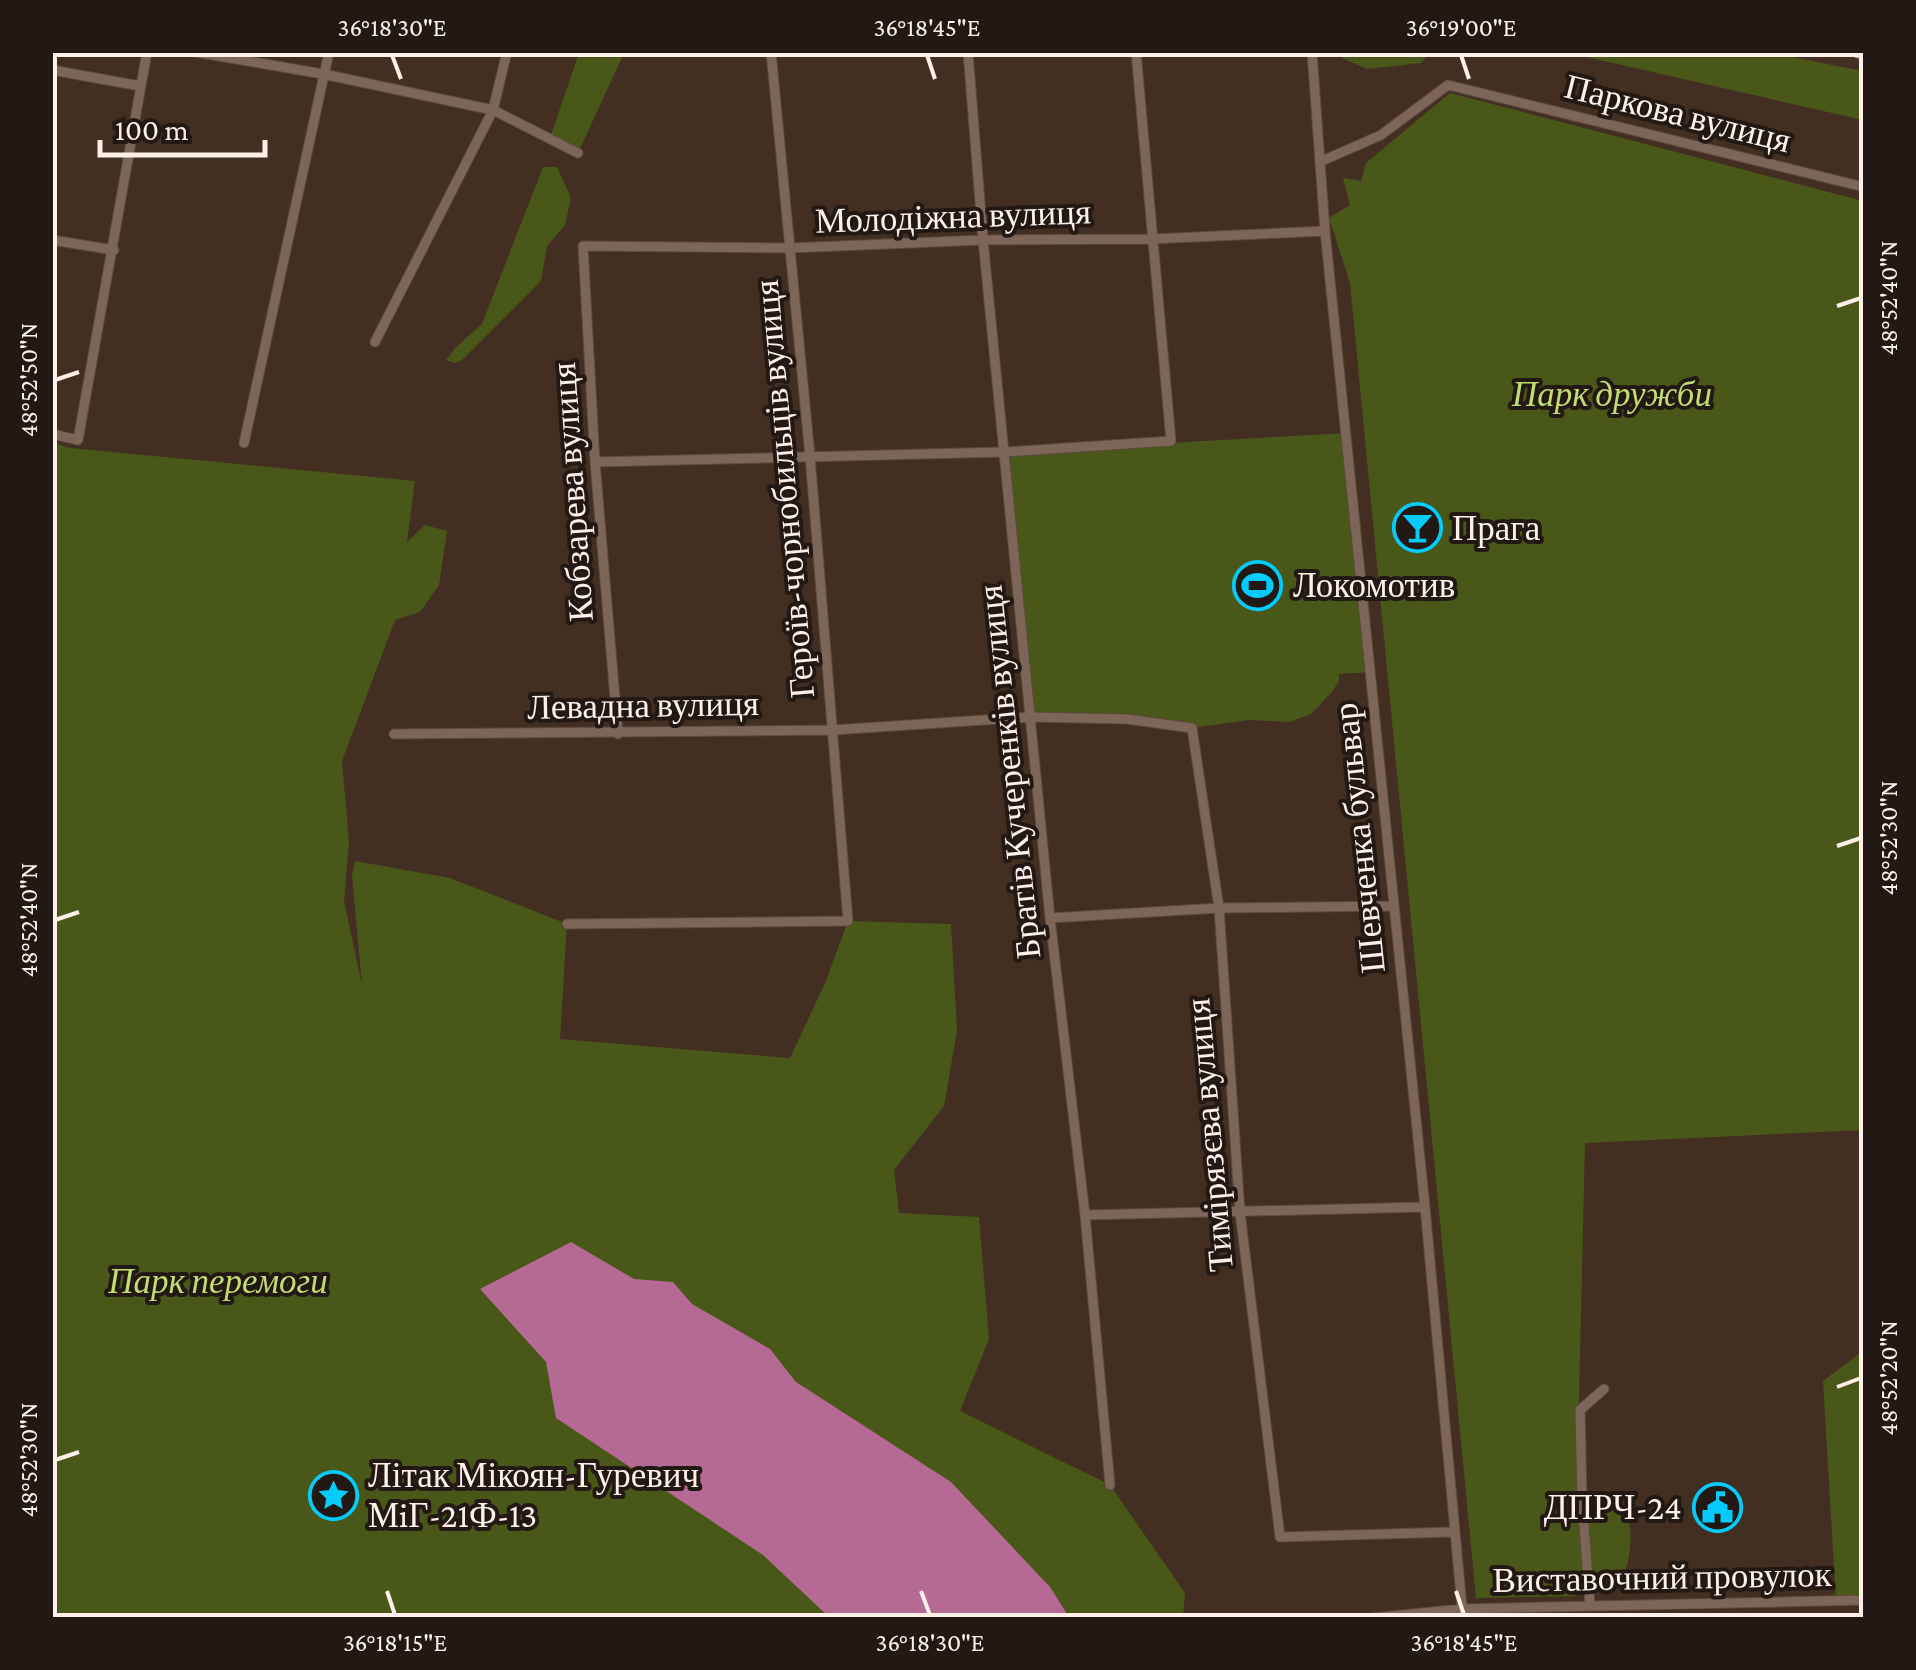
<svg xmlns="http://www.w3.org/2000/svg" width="1916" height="1670" font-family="'Crimson Pro',serif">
	<rect width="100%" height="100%" fill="#432f22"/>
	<path fill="#495719" d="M579 53H624L578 153 550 138Z
		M1341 53V52L1430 53 1421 63 1367 69 1342 58Z
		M1569 53H1772L1863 71V120Z
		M1450 93 1863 201V1130L1585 1143 1577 1482C1589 1496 1595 1496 1611 1500 1637 1506 1632 1553 1625 1571L1576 1578 1575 1596 1476 1598 1350 283 1329 218 1350 205 1343 178 1361 181 1366 163Z
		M543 167H557L571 198 565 225 547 246 541 281 462 360 454 363 446 360 456 347 482 324Z
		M1348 433 1371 672 1339 674V681L1332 692 1311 714 1290 722 1249 720 1192 728 1127 719 1030 717 1005 452Z
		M52 443 71 448 415 481 407 542 425 525 447 531 439 585 420 612 395 620 342 761 349 842 344 901 362 985 352 874 355 861 450 878 567 924 560 1039 790 1058 826 981 848 921 951 924 957 1031 944 1106 894 1170 899 1213 979 1217 989 1339 960 1411 1110 1485 1185 1593 1183 1617H53Z
		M1863 1351V1600L1836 1601 1823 1381Z"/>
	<path fill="#b56a94" d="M571 1242 634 1279 673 1282 692 1304 770 1349 796 1382 951 1482 1050 1587 1069 1617H829L763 1555 556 1418 546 1362 480 1289Z"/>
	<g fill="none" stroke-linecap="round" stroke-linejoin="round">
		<defs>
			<path id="street" d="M195 52 323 74 493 110 578 153
				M968 52 983 240 1050 918 1085 1215 1110 1485
				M1312 52 1325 231 1425 1207 1463 1618
				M52 70 140 86
				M1322 161 1381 135 1448 85 1864 187
				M52 240 114 250
				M375 342 493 110 507 52
				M52 434 78 440 147 52
				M244 443 329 52
				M595 462 1005 452 1171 441 1136 52
				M394 734 833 730 1030 717 1127 719 1192 728 1219 908 1240 1212 1280 1537 1453 1532
				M618 734 595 462 583 246 790 248 983 240 1151 239 1325 231
				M1050 918 1219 908 1393 906
				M567 924 848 921 810 456 771 52
				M1085 1215 1425 1207
				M1590 1606 1582 1498 1580 1410 1604 1389
				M1372 1618 1462 1609 1864 1600"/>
		</defs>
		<use href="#street" stroke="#5c4b3f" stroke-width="11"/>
		<use href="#street" stroke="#7d6658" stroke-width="9"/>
		<path stroke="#ae9d93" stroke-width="4" stroke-dasharray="5 10" stroke-linecap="butt" d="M1840 52 1864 58"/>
	</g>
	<path fill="none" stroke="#fef0e8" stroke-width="4" d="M392 55 401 79M927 55 935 79M1461 55 1469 79M1837 306 1861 298M55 380 79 372M1837 846 1861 838M55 920 79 912M1837 1387 1861 1378M55 1460 79 1452M387 1591 395 1615M921 1591 930 1615M1456 1591 1464 1615"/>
	<defs>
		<symbol id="bar-ring" viewBox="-11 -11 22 22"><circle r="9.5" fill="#231914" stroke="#04cbf9" stroke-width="1.5"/><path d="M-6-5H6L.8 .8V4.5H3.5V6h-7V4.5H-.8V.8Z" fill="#04cbf9"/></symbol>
		<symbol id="stadium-ring" viewBox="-11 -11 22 22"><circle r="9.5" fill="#231914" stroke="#04cbf9" stroke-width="1.5"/><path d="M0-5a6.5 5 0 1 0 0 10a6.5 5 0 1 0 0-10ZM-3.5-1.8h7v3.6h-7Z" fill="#04cbf9"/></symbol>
		<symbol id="sight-ring" viewBox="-11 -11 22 22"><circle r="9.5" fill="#231914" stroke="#04cbf9" stroke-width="1.5"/><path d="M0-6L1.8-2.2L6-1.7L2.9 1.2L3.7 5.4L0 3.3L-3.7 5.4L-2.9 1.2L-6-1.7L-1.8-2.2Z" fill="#04cbf9"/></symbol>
		<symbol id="civic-ring" viewBox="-11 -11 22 22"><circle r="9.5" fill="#231914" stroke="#04cbf9" stroke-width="1.5"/><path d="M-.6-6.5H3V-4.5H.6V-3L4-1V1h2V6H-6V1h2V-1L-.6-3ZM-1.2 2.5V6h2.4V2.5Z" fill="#04cbf9"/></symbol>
	</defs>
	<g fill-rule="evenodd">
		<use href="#bar-ring" x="1390" y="500" width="55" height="55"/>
		<use href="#stadium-ring" x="1230" y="558" width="55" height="55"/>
		<use href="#sight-ring" x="306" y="1468" width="55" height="55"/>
		<use href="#civic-ring" x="1690" y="1480" width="55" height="55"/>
	</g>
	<g text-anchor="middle" stroke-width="8" stroke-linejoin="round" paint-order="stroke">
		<g font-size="35" fill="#fef0e8" stroke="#231914">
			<text transform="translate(1678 113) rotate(14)" y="12">Паркова вулиця</text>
			<text transform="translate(953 216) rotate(-2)" y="12">Молодіжна вулиця</text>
			<text transform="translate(784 489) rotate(-95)" y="12">Героїв-чорнобильців вулиця</text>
			<text transform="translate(572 492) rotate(-94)" y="12">Кобзарева вулиця</text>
			<text transform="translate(643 705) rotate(-1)" y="12">Левадна вулиця</text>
			<text transform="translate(1009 772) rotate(-96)" y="12">Братів Кучеренків вулиця</text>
			<text transform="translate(1359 838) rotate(-96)" y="12">Шевченка бульвар</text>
			<text transform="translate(1209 1135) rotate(-95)" y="12">Тимірязєва вулиця</text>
			<text transform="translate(1662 1577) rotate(-1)" y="12">Виставочний провулок</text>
		</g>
		<g font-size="35" font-style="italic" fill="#c1dd71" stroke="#231914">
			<text x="1612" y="406">Парк дружби</text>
			<text x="218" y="1293">Парк перемоги</text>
		</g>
		<g font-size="35" fill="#fef0e8" stroke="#231914" text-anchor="start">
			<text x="1452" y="540">Прага</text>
			<text x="1293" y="597">Локомотив</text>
			<text x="368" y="1487">Літак Мікоян-Гуревич<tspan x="368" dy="40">МiГ-21Ф-13</tspan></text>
			<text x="1682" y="1519" text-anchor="end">ДПРЧ-24</text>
		</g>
	</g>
	<rect width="1916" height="1670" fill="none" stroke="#231914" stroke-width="110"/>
	<path d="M100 140v15h165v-15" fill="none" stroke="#fef0e8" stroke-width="5"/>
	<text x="115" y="140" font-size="30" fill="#fef0e8" stroke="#231914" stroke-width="8" paint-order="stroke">100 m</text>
	<rect x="55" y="55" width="1806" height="1560" fill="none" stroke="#fef0e8" stroke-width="4"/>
	<g font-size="25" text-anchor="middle" fill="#fef0e8">
		<text x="392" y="36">36°18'30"E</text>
		<text x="927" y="36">36°18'45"E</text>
		<text x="1461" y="36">36°19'00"E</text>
		<text transform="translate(1888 298) rotate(-90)" y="9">48°52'40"N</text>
		<text transform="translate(28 380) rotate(-90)" y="9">48°52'50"N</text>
		<text transform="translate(1888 838) rotate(-90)" y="9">48°52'30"N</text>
		<text transform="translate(28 920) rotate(-90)" y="9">48°52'40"N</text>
		<text transform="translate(1888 1378) rotate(-90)" y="9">48°52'20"N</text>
		<text transform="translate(28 1460) rotate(-90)" y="9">48°52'30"N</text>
		<text x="395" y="1651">36°18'15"E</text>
		<text x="930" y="1651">36°18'30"E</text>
		<text x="1464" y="1651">36°18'45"E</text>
	</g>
</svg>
